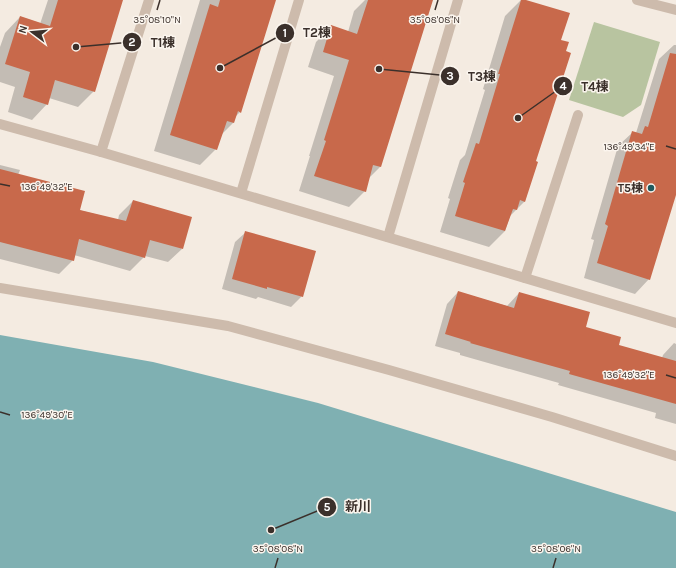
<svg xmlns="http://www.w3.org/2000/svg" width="676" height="568" font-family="Karla,'Noto Sans JP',sans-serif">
	<rect width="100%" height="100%" fill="#f4ebe1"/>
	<path fill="#b8c4a0" d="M594 22 660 42 641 105 623 117 569 100Z"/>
	<path fill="#7fb0b2" d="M0 335 153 362 318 403 676 512V568H0Z"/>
	<path fill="#0003" d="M48 0H122L94 91 78 107 49 98 47 104 32 120 8 112 15 87 0 82V47L5 33 20 17 40 24Z
		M200 0H275L240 112 234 118 233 123 221 135 216 149 200 165 154 151Z
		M365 0 431 1 380 167 368 179 365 191 349 207 299 191 310 156H309L334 76 308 67 316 42 332 26 348 32 354 11Z
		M521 0 560 41 535 162 525 201 510 216 505 231 489 247 440 232 450 199 448 198 460 160 465 155 485 90 483 89 505 16Z
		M674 45H676V192L649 279 635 294 584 278 594 240 591 239 618 146 633 132 636 133 659 59Z
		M0 165 20 170 18 175 79 210 118 220 119 215 133 201 182 249 168 262 145 256 130 271 74 255 73 260 59 274 0 259Z
		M246 232 302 296 291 307 258 297 256 299 222 289 235 242Z
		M458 292 507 306 519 293 618 346 662 358 663 355 674 343 676 344V424L655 418 656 413 558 385 559 383 460 355V353L435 346 447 304Z"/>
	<path fill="#c8694b" d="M58 0H123L95 92 55 80 48 105 23 97 30 72 5 64 20 16 50 26Z
		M220 0H276L241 113 238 111 234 123 227 121 217 150 170 135 210 4 218 7Z
		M368 0H433L381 167 373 165 366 192 314 176 326 141 324 140 349 60 323 52 331 25 357 34Z
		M521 0H526L570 13 561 40 569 42 566 51 571 53 536 161 538 162 525 202 520 200 517 210 513 209 505 231 455 216 465 183 463 182 476 143 479 144 500 74H498Z
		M670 53 676 54V195L650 280 597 263 608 226 605 224 632 131 642 134 645 126 648 127Z
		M0 169 85 191 80 210 126 221 133 200 192 217 183 249 150 240 145 258 79 239 74 261 0 242Z
		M245 231 316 251 303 297 267 287V289L232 279Z
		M458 291 514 308 519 292 590 312 586 327 621 337 619 345 676 361V404L569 374 570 371 470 343 471 342 445 334Z"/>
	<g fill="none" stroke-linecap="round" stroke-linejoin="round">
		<path stroke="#cdbbac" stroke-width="10" d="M101 152 149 0
			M241 193 299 0
			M388 237 458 0
			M525 278 578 115"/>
		<path stroke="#cdbbac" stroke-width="10" d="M637 0 676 10
			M0 124 101 152 676 323
			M0 288 228 326 389 370 552 417 676 456"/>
	</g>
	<path fill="none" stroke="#3b302b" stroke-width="1.5" d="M157 10 160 0M435 10 438 0M666 146 676 149M0 184 10 186M666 375 676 378M0 412 10 415M275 568 278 558M553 568 556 558"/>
	<circle fill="#1f5a5e" stroke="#fbf5ee" stroke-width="1.5" cx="651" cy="188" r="4"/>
	<g text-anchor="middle" stroke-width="3" stroke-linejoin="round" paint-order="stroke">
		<g font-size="12" font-weight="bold" fill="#3b302b" stroke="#fbf5ee" text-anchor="end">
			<text x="643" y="192">T5棟</text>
		</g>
	</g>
	<g font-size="10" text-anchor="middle" fill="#3b302b" stroke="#fbf5ee" stroke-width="3" stroke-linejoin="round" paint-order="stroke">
		<text x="157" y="23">35°08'10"N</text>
		<text x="435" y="23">35°08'08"N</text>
		<text x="629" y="150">136°49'34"E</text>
		<text x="47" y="190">136°49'32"E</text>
		<text x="629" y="378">136°49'32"E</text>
		<text x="47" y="418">136°49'30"E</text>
		<text x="278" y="552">35°08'08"N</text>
		<text x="556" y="552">35°08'06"N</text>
	</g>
	<path fill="none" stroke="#3b302b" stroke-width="1.5" d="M220 68L285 33M76 47L132 42M379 69L450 76M518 118L563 86M271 530L327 507"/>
	<g fill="#3b302b" stroke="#fbf5ee" stroke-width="1.5">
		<circle cx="220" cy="68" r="4"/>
		<circle cx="76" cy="47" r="4"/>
		<circle cx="379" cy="69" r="4"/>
		<circle cx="518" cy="118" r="4"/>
		<circle cx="271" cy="530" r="4"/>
		<circle cx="285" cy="33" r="10"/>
		<circle cx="132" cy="42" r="10"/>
		<circle cx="450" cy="76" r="10"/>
		<circle cx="563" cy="86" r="10"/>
		<circle cx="327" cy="507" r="10"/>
	</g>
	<g font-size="12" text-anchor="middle" font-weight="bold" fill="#fff">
		<text x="285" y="37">1</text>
		<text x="132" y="46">2</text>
		<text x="450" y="80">3</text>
		<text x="563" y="90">4</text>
		<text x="327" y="511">5</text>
	</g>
	<g font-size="13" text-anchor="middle" font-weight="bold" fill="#3b302b" stroke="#fbf5ee" stroke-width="3" stroke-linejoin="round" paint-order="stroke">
		<text x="317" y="37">T2棟</text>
		<text x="163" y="47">T1棟</text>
		<text x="482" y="81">T3棟</text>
		<text x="595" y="91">T4棟</text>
		<text x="358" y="511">新川</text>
	</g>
	<g transform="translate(32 32) rotate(286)" stroke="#fbf5ee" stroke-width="3" paint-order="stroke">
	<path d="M0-3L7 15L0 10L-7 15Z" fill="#3b302b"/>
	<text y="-6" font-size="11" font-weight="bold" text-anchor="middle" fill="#3b302b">N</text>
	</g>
</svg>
